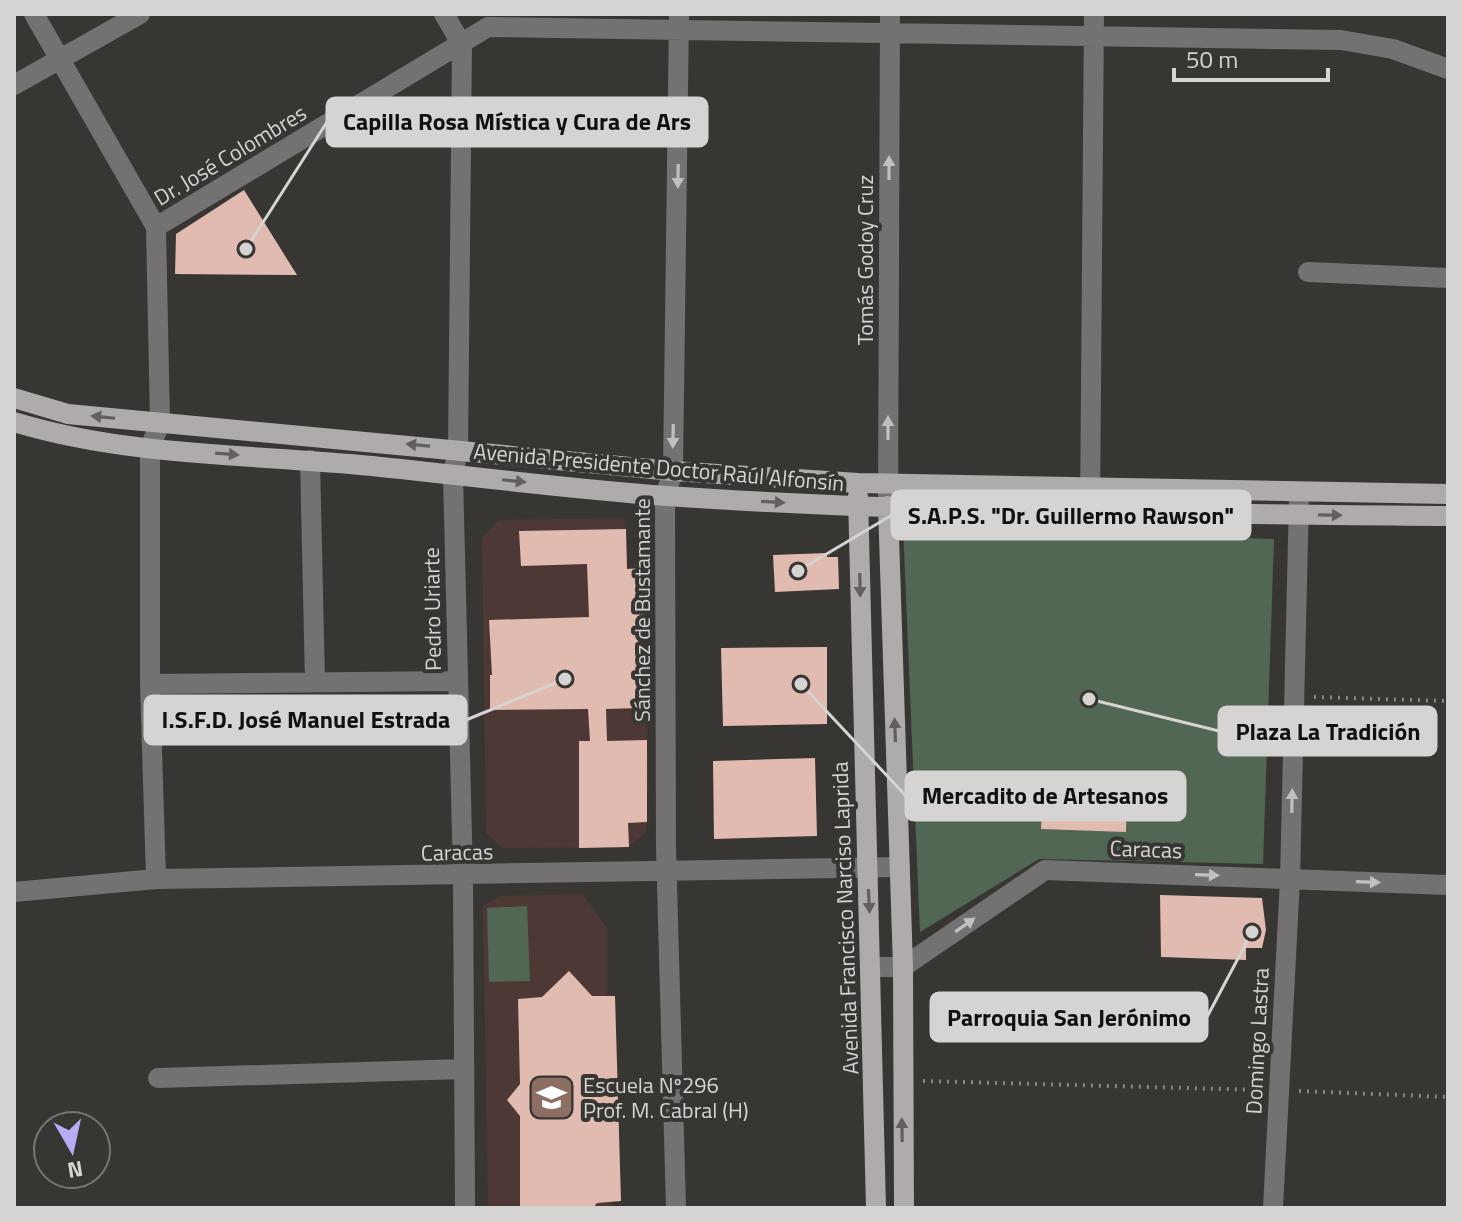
<svg xmlns="http://www.w3.org/2000/svg" width="1462" height="1222" font-family="'Titillium Web',sans-serif">
	<rect width="100%" height="100%" fill="#383633"/>
	<path fill="#4d3836" d="M625 518 627 568H643L648 775 646 832 629 847 502 848 486 833 482 538 499 520Z
		M583 894 607 928V995L615 996 621 1201 613 1202 609 1208H488L483 906 501 896Z"/>
	<path fill="#526654" d="M903 526 1274 539 1263 864 1039 859 920 932Z
		M527 906 530 981 489 982 487 908Z"/>
	<path fill="#e1bbaf" d="M244 190 297 275 175 274 176 234Z
		M626 529 627 569 643 568 645 618H638L639 708 606 709 607 741 647 740V822L628 823 629 847 579 848V741H590L588 709 490 710V675H492L489 620 589 617 587 564 521 566 519 531Z
		M827 553V557H838L839 589 775 592 773 555Z
		M827 647V724L723 726 721 648Z
		M815 758 817 836 714 839 713 761Z
		M1043 784 1127 788 1126 832 1041 829Z
		M1160 895 1262 898 1266 930 1262 948H1246V960L1161 957Z
		M569 971 592 996H615L621 1201 597 1203 593 1208 520 1206V1116L507 1100 520 1084 518 999 542 997Z"/>
	<g fill="none" stroke-linecap="round" stroke-linejoin="round">
		<path stroke="#888684" stroke-width="4" stroke-dasharray="2 6" stroke-linecap="butt" d="M1314 697 1448 701
			M923 1081 1262 1090
			M1299 1091 1448 1097"/>
		<path stroke="#737171" stroke-width="20" d="M34 14 156 227 160 423 150 448V684L156 879
			M444 14 462 45 458 449 453 475 463 876 465 1208
			M14 85 140 14
			M156 227 488 27 1341 40 1393 49 1448 69
			M1308 272 1448 278
			M310 460 315 681
			M888 506 890 14
			M1090 510 1094 14
			M150 684 458 681
			M14 892 156 879 900 867
			M872 967H903L1045 870 1448 885
			M158 1078 464 1069
			M676 1208 666 848 665 496 673 471 679 14
			M1273 1208 1290 879 1299 497"/>
		<path stroke="#afabaa" stroke-width="20" d="M14 398 68 414 673 471 858 483 1448 494
			M14 422C129 457 253 454 372 466 470 476 569 489 667 496 926 514 1188 513 1448 516
			M858 496 876 1208
			M888 506 903 967 904 1208"/>
	</g>
	<defs><path id="oneway-solid" d="M-6-.8H1V-3.2L6.5 0L1 3.2V.8H-6Z" transform="scale(2)"/></defs>
	<g fill="#c1c0bf">
		<use href="#oneway-solid" transform="translate(889 168) rotate(-90)"/>
		<use href="#oneway-solid" transform="translate(678 176) rotate(91)"/>
		<use href="#oneway-solid" transform="translate(888 428) rotate(-90)"/>
		<use href="#oneway-solid" transform="translate(673 436) rotate(91)"/>
		<use href="#oneway-solid" transform="translate(1292 801) rotate(-89)"/>
		<use href="#oneway-solid" transform="translate(1207 875) rotate(2)"/>
		<use href="#oneway-solid" transform="translate(1368 882) rotate(2)"/>
		<use href="#oneway-solid" transform="translate(965 925) rotate(-35)"/>
	</g>
	<g fill="#625f5d">
		<use href="#oneway-solid" transform="translate(103 417) rotate(-174)"/>
		<use href="#oneway-solid" transform="translate(418 445) rotate(-175)"/>
		<use href="#oneway-solid" transform="translate(227 454) rotate(4)"/>
		<use href="#oneway-solid" transform="translate(514 481) rotate(6)"/>
		<use href="#oneway-solid" transform="translate(773 502) rotate(3)"/>
		<use href="#oneway-solid" transform="translate(1330 515) rotate(1)"/>
		<use href="#oneway-solid" transform="translate(860 585) rotate(89)"/>
		<use href="#oneway-solid" transform="translate(895 730) rotate(-92)"/>
		<use href="#oneway-solid" transform="translate(869 901) rotate(87)"/>
		<use href="#oneway-solid" transform="translate(902 1130) rotate(-91)"/>
	</g>
	<defs>
		<symbol id="school-square" viewBox="-11 -11 22 22"><rect x="-9" y="-9" width="18" height="18" rx="4" fill="#8d6e63" stroke="#383633"/><path d="M0-5L7-2L0 1L-7-2ZM-4 1L0 2.5L4 1V4Q0 6-4 4Z" fill="#fff"/></symbol>
	</defs>
	<g fill-rule="evenodd">
		<use href="#school-square" x="526" y="1072" width="51" height="51"/>
	</g>
	<g text-anchor="middle" stroke-width="8" stroke-linejoin="round" paint-order="stroke">
		<g font-size="22" fill="#d5d4d2" stroke="#383633">
			<text transform="translate(230 155) rotate(-31)" y="8">Dr. José Colombres</text>
			<text transform="translate(865 260) rotate(-90)" y="8">Tomás Godoy Cruz</text>
			<text transform="translate(659 467) rotate(5)" y="8">Avenida Presidente Doctor Raúl Alfonsín</text>
			<text transform="translate(432 609) rotate(-91)" y="8">Pedro Uriarte</text>
			<text transform="translate(642 610) rotate(-90)" y="8">Sánchez de Bustamante</text>
			<text transform="translate(1146 849) rotate(2)" y="8">Caracas</text>
			<text transform="translate(457 852) rotate(-1)" y="8">Caracas</text>
			<text transform="translate(845 918) rotate(-92)" y="8">Avenida Francisco Narciso Laprida</text>
			<text transform="translate(1257 1041) rotate(-87)" y="8">Domingo Lastra</text>
		</g>
		<g font-size="22" fill="#d5d4d2" stroke="#383633" text-anchor="start">
			<text x="583" y="1093">Escuela Nº296<tspan x="583" dy="25">Prof. M. Cabral (H)</tspan></text>
		</g>
	</g>
	<path fill="none" stroke="#d5d4d2" stroke-width="3" d="M246 249L327 122M798 571L892 515M565 679L466 720M1089 699L1219 731M801 684L906 796M1252 932L1207 1017"/>
	<g fill="#d5d4d2" stroke="#383633" stroke-width="3">
		<circle cx="246" cy="249" r="8"/>
		<circle cx="798" cy="571" r="8"/>
		<circle cx="565" cy="679" r="8"/>
		<circle cx="1089" cy="699" r="8"/>
		<circle cx="801" cy="684" r="8"/>
		<circle cx="1252" cy="932" r="8"/>
	</g>
	<g fill="#d5d4d2" stroke="#d5d4d2" stroke-width="3">
		<rect x="327" y="98" width="380" height="48" rx="8"/>
		<rect x="892" y="491" width="358" height="48" rx="8"/>
		<rect x="145" y="696" width="321" height="48" rx="8"/>
		<rect x="1219" y="707" width="217" height="48" rx="8"/>
		<rect x="906" y="772" width="279" height="48" rx="8"/>
		<rect x="931" y="993" width="276" height="48" rx="8"/>
	</g>
	<g font-size="24" text-anchor="middle" font-weight="bold" fill="#111">
		<text x="517" y="130">Capilla Rosa Mística y Cura de Ars</text>
		<text x="1071" y="524">S.A.P.S. "Dr. Guillermo Rawson"</text>
		<text x="306" y="728">I.S.F.D. José Manuel Estrada</text>
		<text x="1328" y="740">Plaza La Tradición</text>
		<text x="1045" y="804">Mercadito de Artesanos</text>
		<text x="1069" y="1026">Parroquia San Jerónimo</text>
	</g>
	<rect width="1462" height="1222" fill="none" stroke="#d5d4d2" stroke-width="32"/>
	<g transform="translate(72 1150) rotate(171)"><circle r="38" fill="#383633" stroke="#777573" stroke-width="2"/>
	<path d="M0-6L14 30L0 20L-14 30Z" fill="#bbaaf6"/>
	<text y="-12" font-size="22" font-weight="bold" text-anchor="middle" fill="#d5d4d2">N</text>
	</g>
	<path d="M1174 68v12h154v-12" fill="none" stroke="#d5d4d2" stroke-width="4"/>
	<text x="1186" y="68" font-size="24" fill="#d5d4d2" stroke="#383633" stroke-width="6" paint-order="stroke">50 m</text>
</svg>
